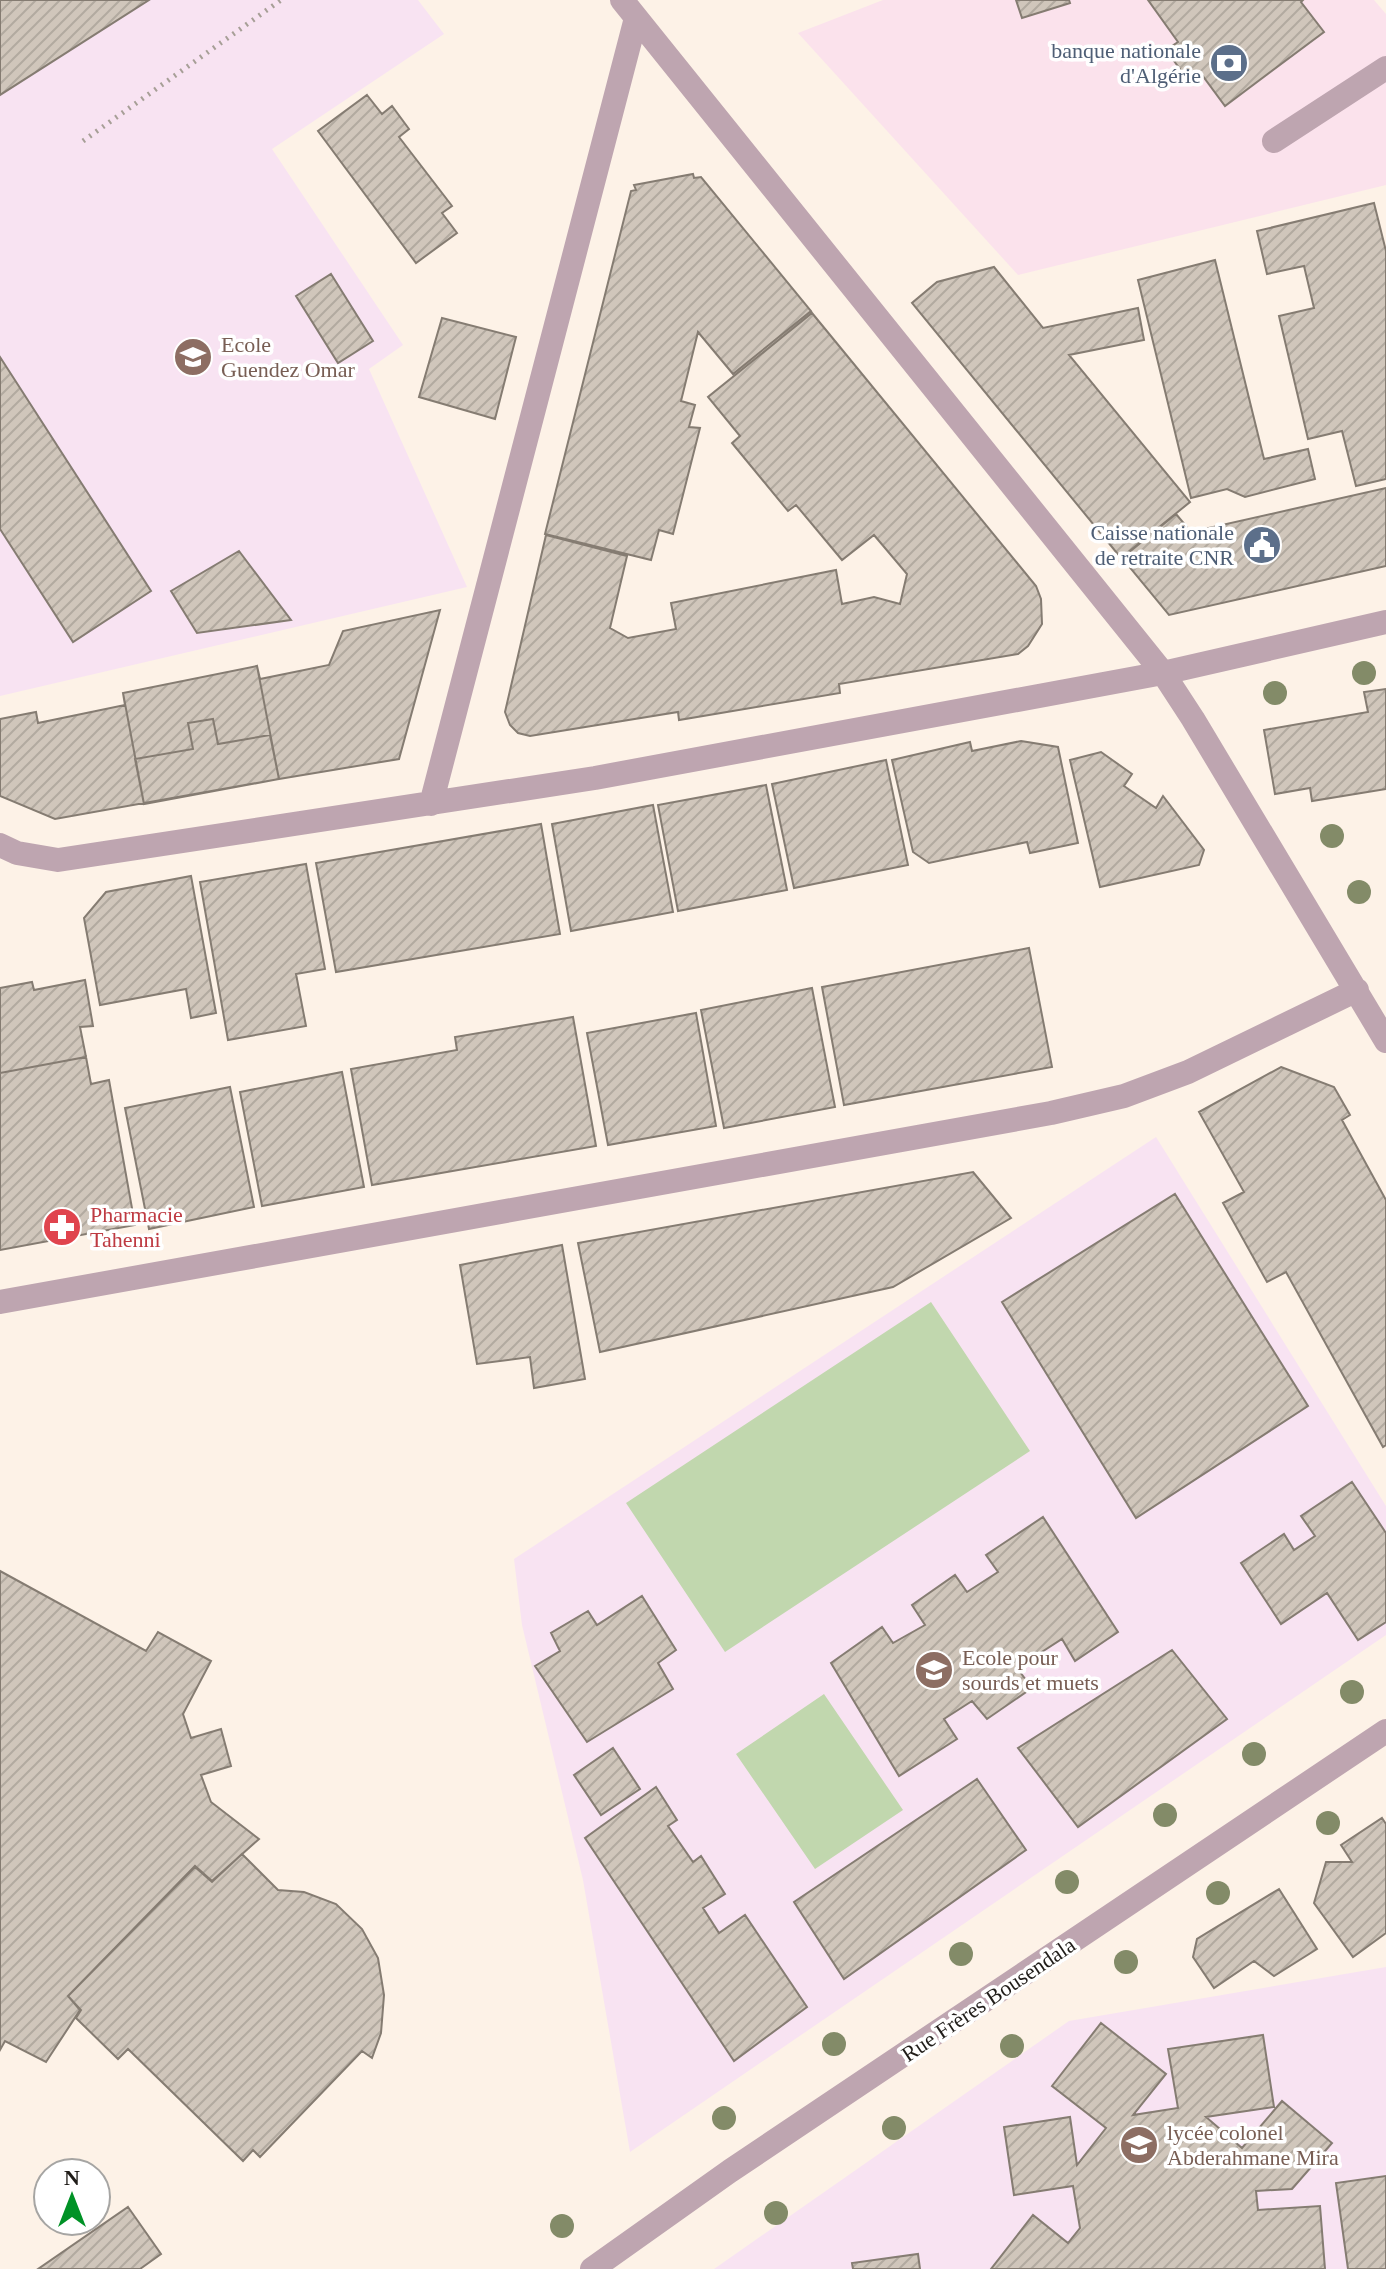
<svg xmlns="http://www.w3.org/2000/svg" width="1386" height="2269" font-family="Georgia,serif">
	<defs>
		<pattern id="building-hatch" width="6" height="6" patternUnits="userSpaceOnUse" patternTransform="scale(2)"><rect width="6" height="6" fill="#d0c6bb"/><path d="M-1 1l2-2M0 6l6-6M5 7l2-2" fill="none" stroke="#b2aaa0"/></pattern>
	</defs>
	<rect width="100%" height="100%" fill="#fdf2e7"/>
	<path fill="#fbe2ec" d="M883 0H1374L1386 14V185L1018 275 798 33Z"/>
	<path fill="#f8e3f2" d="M0 0H418L444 34 272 149 403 345 369 369 467 587 0 696Z
		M1156 1137 1386 1506V1635L630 2152 583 1880 522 1625 514 1559Z
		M1386 1967V2269H714L1069 2021Z"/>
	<path fill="#c1d7ae" d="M931 1302 1030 1451 725 1652 626 1503Z
		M824 1694 903 1810 815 1869 736 1754Z"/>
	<path fill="url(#building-hatch)" stroke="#857c72" stroke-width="2" d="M0 0H149L0 95Z
		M1016 0H1069L1070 3 1022 18Z
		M1148 0H1303L1301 2 1324 32 1225 106 1202 75 1191 84 1166 50 1178 42Z
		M367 95 382 114 392 106 409 129 399 137 452 206 442 213 457 233 416 263 318 131Z
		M693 174 694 178 701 177 811 311 733 374 698 332 681 401 695 405 689 427 700 428 673 534 659 530 651 560 545 534 631 191 636 190 634 185Z
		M1374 203 1386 251V479L1356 486 1342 431 1308 439 1279 316 1314 308 1304 266 1267 274 1257 231Z
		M1215 260 1264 459 1308 449 1315 479 1245 497 1227 489 1191 498 1138 280Z
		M994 267 1043 328 1138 308 1144 340 1069 355 1190 502 1121 558 912 303 937 282Z
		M331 274 373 341 338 363 296 296Z
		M812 313 1036 586 1041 599 1042 624 1028 646 1018 654 839 684 840 693 679 720 678 712 530 736 518 733 510 725 505 712 546 535 627 556 610 628 628 638 676 629 671 603 836 570 842 604 874 597 900 604 907 574 874 535 842 560 796 505 788 511 732 443 740 436 708 397Z
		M442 318 516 337 495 419 419 397Z
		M0 357 151 591 73 642 0 529Z
		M1386 488V566L1169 615 1122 558 1176 514 1191 532Z
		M239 551 291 620 197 633 171 591Z
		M440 610 399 759 279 779 55 819 0 796V719L36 712 38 723 125 705 123 693 257 666 260 679 329 665 343 631Z
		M257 666 279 779 144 804 123 693Z
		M1386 689V789L1312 801 1310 788 1275 794 1264 730 1368 712 1364 692Z
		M213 719 218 744 270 735 279 779 144 804 135 759 193 749 188 723Z
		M1021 741 1058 747 1078 843 1030 853 1027 842 929 863 913 852 892 760 970 742 972 751Z
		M1101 752 1132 774 1124 786 1156 808 1163 796 1204 850 1199 865 1100 887 1070 760Z
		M886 760 908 865 794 888 772 784Z
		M766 785 787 890 678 911 658 805Z
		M653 805 673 912 571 931 552 824Z
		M541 824 560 934 336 972 316 863Z
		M306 864 325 969 296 974 306 1026 228 1040 200 882Z
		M191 876 216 1013 191 1018 186 989 100 1005 84 918 106 892Z
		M1029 948 1052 1067 844 1105 822 987Z
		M85 980 93 1026 80 1027 86 1057 0 1073V988L32 982 34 990Z
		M812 988 835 1107 724 1128 701 1010Z
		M696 1013 716 1126 608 1145 587 1033Z
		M573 1017 596 1146 372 1185 351 1069 457 1050 455 1037Z
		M86 1057 91 1084 109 1080 135 1225 0 1250V1073Z
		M1281 1067 1334 1087 1350 1115 1342 1120 1386 1200V1445L1383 1447 1286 1272 1267 1282 1223 1203 1244 1192 1199 1112Z
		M342 1072 364 1187 262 1206 240 1092Z
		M230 1087 254 1207 149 1229 125 1108Z
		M973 1172 1011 1218 893 1287 600 1352 578 1243Z
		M1175 1194 1308 1406 1136 1518 1002 1302Z
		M562 1245 585 1379 534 1388 530 1357 477 1364 460 1265Z
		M1352 1482 1386 1533V1622L1358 1640 1327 1593 1281 1624 1241 1563 1284 1534 1294 1550 1315 1536 1301 1516Z
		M1043 1517 1118 1632 1075 1661 1062 1639 1017 1668 1032 1688 987 1719 972 1701 944 1719 957 1739 899 1776 831 1663 882 1627 893 1643 925 1625 912 1605 955 1575 967 1592 998 1572 986 1555Z
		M0 1571 146 1651 158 1632 211 1661 183 1714 191 1738 221 1729 231 1766 201 1775 211 1802 259 1839 212 1881 195 1866 68 1996 80 2010 46 2062 5 2041 0 2050Z
		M642 1596 676 1650 658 1663 673 1689 587 1742 535 1666 560 1651 551 1633 588 1611 597 1625Z
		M1172 1650 1227 1719 1078 1827 1018 1748Z
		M613 1748 640 1789 601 1815 574 1775Z
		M977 1779 1026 1850 844 1979 794 1902Z
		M656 1787 677 1820 668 1826 693 1862 701 1856 725 1894 703 1908 719 1933 745 1915 807 2007 734 2061 585 1838Z
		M1382 1818 1386 1824V1933L1353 1957 1314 1903 1326 1862H1352L1341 1845Z
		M242 1854 278 1890 304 1892 336 1904 362 1929 378 1958 384 1995 381 2033 372 2058 362 2051 260 2157 253 2150 243 2161 128 2049 118 2059 76 2018 81 2010 68 1996 195 1867 212 1882Z
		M1279 1889 1317 1949 1274 1976 1254 1961 1214 1988 1193 1957 1197 1939Z
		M1101 2023 1166 2074 1133 2115 1178 2108 1168 2049 1263 2035 1274 2107 1206 2117 1242 2148 1282 2101 1332 2143 1292 2189 1256 2191 1258 2210 1320 2206 1325 2269H991L1033 2215 1068 2243 1080 2228 1073 2186 1014 2195 1004 2127 1070 2117 1077 2165 1106 2128 1052 2086Z
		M1386 2176V2269H1348L1336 2183Z
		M128 2207 161 2254 140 2269H38Z
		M918 2254 920 2269H853L852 2263Z"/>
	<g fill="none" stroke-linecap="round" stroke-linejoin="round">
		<path stroke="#a79f97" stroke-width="5" stroke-dasharray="2 6" stroke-linecap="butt" d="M83 141 281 0"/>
		<path stroke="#bea5b0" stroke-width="24" d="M622 0 1163 673 1193 719 1386 1041
			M1274 141 1386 68
			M431 804 636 18
			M0 845 17 853 58 860 595 778 1163 673 1386 622
			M0 1302 1051 1113 1124 1096 1188 1072 1357 990
			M592 2269 730 2171 1386 1731"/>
	</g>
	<g fill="#838b68">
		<circle cx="1364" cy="673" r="12"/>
		<circle cx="1275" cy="693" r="12"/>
		<circle cx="1332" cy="836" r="12"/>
		<circle cx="1359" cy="892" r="12"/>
		<circle cx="1352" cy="1692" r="12"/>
		<circle cx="1254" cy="1754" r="12"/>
		<circle cx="1165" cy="1815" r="12"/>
		<circle cx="1328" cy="1823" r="12"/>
		<circle cx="1067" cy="1882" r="12"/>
		<circle cx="1218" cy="1893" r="12"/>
		<circle cx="961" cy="1954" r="12"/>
		<circle cx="1126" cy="1962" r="12"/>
		<circle cx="834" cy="2044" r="12"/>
		<circle cx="1012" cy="2046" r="12"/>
		<circle cx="724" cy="2118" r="12"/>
		<circle cx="894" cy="2128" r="12"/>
		<circle cx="776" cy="2213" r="12"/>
		<circle cx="562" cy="2226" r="12"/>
	</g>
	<defs>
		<symbol id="bank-disc" viewBox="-11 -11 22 22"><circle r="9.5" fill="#5c6f8a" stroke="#fff"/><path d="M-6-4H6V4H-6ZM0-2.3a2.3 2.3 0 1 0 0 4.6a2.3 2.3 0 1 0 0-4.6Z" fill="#fff"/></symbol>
		<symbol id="school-disc" viewBox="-11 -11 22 22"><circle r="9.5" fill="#8d6e63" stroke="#fff"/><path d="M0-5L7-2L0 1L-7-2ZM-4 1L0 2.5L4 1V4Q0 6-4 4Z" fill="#fff"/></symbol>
		<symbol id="civic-disc" viewBox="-11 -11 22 22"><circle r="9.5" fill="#5c6f8a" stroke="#fff"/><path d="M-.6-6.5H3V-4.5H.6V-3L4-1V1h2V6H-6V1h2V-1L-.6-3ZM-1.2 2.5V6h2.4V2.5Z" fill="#fff"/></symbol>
		<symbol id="pharmacy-disc" viewBox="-11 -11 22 22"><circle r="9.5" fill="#e0444e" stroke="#fff"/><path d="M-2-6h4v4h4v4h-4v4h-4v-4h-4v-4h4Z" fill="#fff"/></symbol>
		<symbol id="university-disc" viewBox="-11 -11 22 22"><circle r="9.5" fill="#8d6e63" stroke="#fff"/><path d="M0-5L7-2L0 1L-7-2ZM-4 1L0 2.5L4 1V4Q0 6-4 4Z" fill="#fff"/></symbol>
	</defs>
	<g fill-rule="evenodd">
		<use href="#bank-disc" x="1207" y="41" width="44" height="44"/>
		<use href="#school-disc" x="171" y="335" width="44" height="44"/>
		<use href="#civic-disc" x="1240" y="523" width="44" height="44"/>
		<use href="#pharmacy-disc" x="40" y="1205" width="44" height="44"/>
		<use href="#school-disc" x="912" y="1648" width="44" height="44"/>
		<use href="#university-disc" x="1117" y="2123" width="44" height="44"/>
	</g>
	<g text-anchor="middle" stroke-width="7" stroke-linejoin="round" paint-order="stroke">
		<g font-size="22" fill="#4e5e75" stroke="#fff" text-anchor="end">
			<text x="1201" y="58">banque nationale<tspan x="1201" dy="25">d'Algérie</tspan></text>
			<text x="1234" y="540">Caisse nationale<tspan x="1234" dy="25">de retraite CNR</tspan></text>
		</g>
		<g font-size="22" fill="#785e54" stroke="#fff" text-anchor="start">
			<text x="221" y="352">Ecole<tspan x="221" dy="25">Guendez Omar</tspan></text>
			<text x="962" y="1665">Ecole pour<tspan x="962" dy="25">sourds et muets</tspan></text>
			<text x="1167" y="2140">lycée colonel<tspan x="1167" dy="25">Abderahmane Mira</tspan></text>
		</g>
		<g font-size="22" fill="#be3a42" stroke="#fff" text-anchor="start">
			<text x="90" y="1222">Pharmacie<tspan x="90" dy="25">Tahenni</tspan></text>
		</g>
		<g font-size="22" fill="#201d19" stroke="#fff">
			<text transform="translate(988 1999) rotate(-34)" y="8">Rue Frères Bousendala</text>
		</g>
	</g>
	<g transform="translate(72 2197)"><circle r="38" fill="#ffffff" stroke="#a6a5a3" stroke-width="2"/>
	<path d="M0-6L14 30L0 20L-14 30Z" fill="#009226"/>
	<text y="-12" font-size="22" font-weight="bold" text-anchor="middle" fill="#201d19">N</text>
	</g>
</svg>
